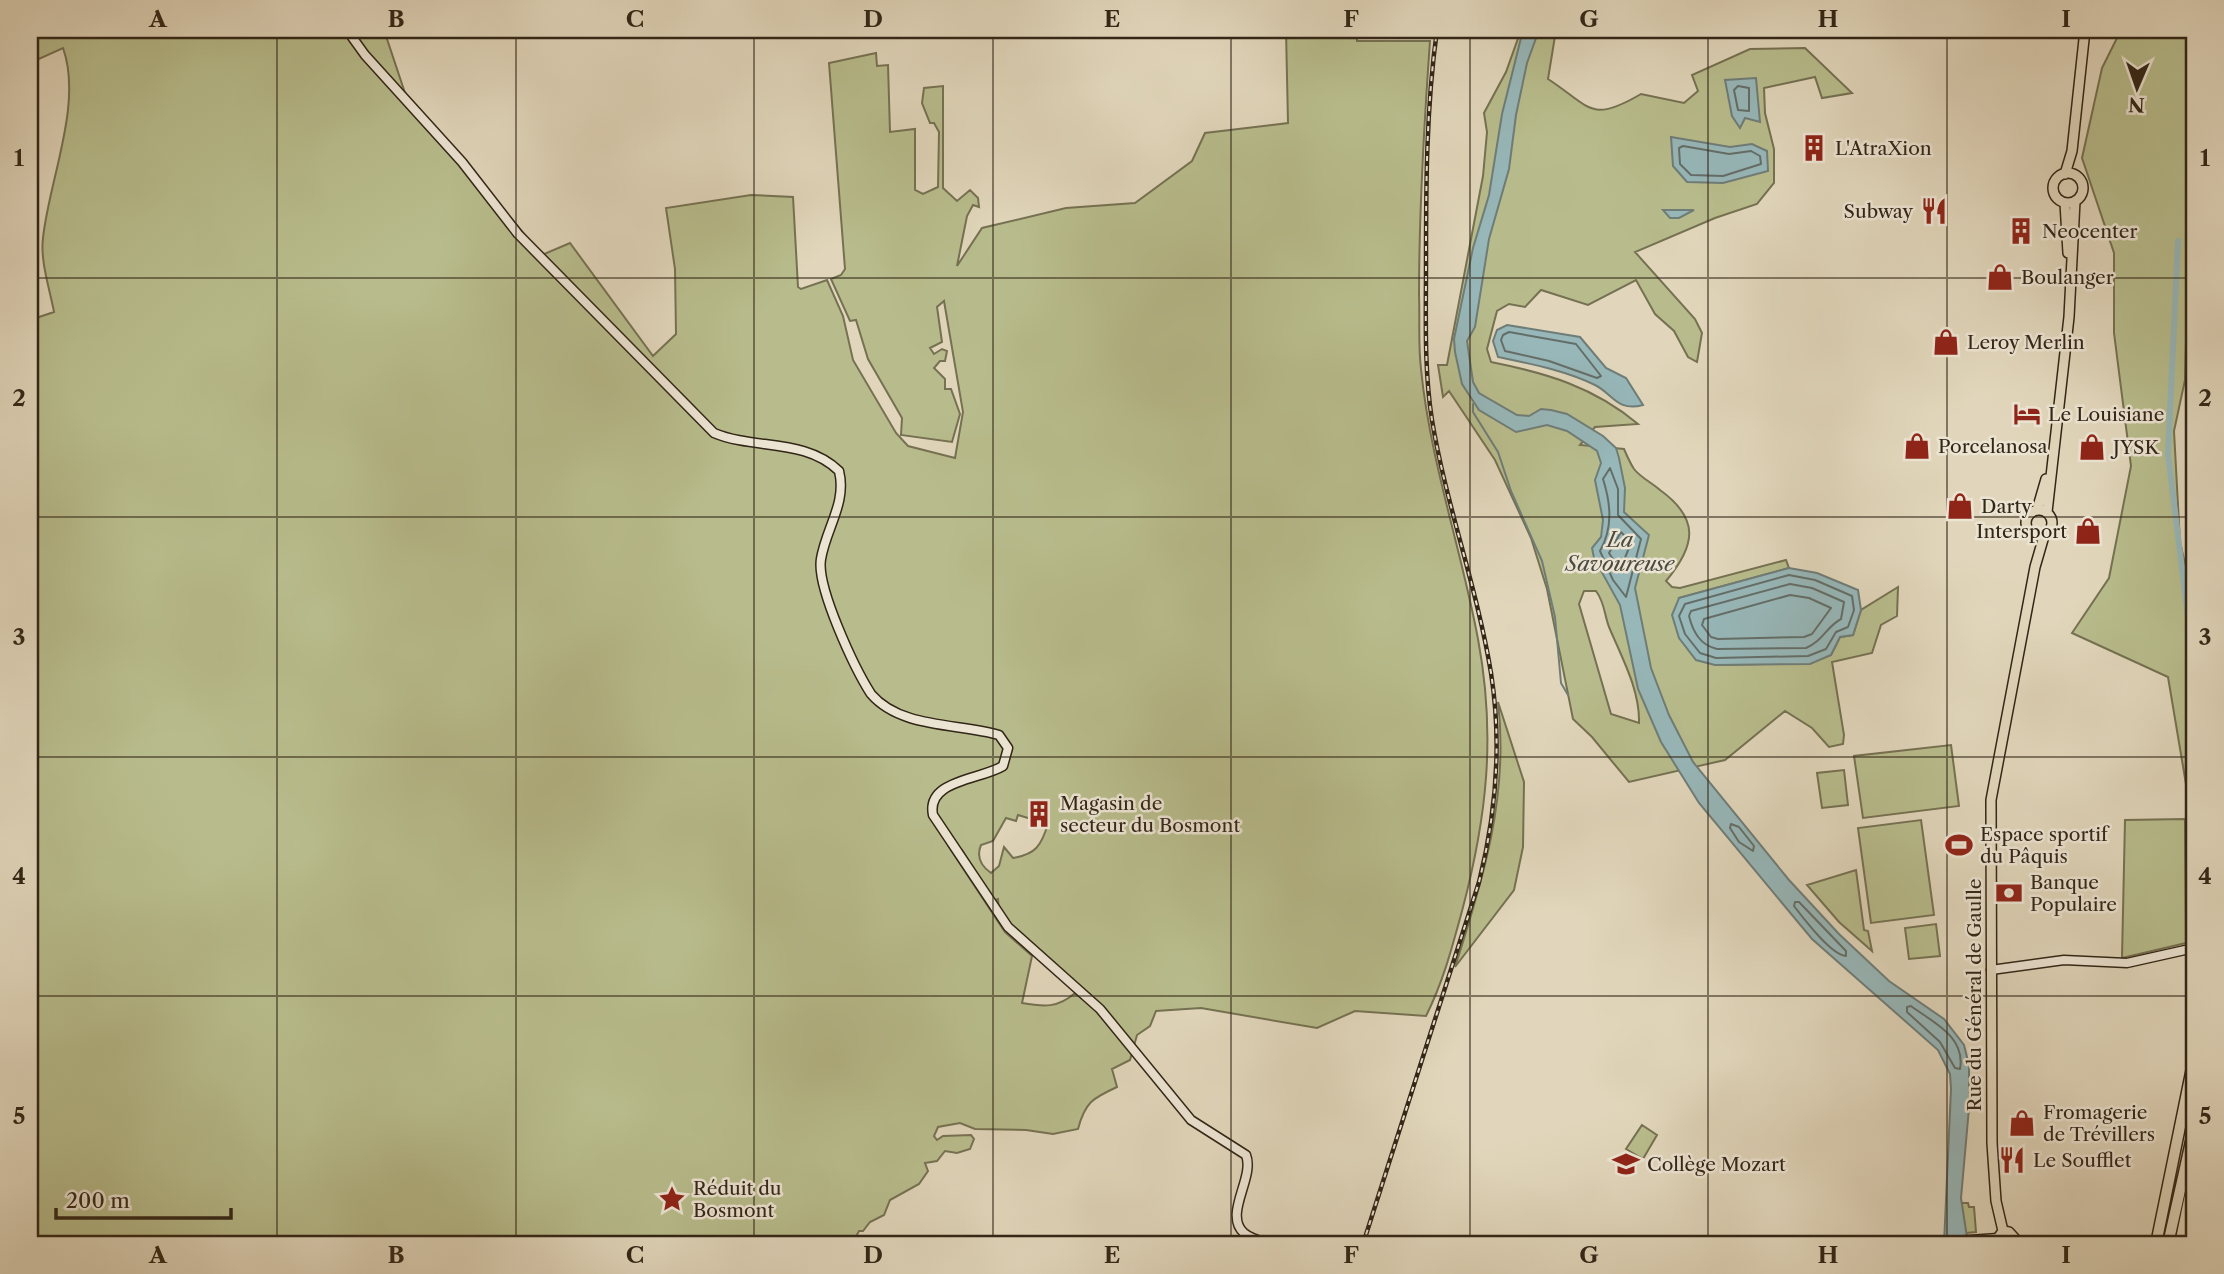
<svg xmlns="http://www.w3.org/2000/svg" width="2224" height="1274" font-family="'Libre Caslon Text',serif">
	<rect width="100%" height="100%" fill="#e1d6bb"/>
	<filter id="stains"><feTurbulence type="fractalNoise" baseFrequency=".00286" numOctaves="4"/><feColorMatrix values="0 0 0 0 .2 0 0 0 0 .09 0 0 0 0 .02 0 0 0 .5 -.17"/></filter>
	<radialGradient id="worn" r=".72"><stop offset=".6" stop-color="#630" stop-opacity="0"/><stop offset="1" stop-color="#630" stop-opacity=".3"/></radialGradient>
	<path fill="#b8bc8c" stroke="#757152" stroke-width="2" fill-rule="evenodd" d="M30 30H384L405 93 542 255 570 243 653 356 676 334 675 269 666 208 751 195 793 197 798 287 801 289 827 280 843 316 853 360 896 433 908 446 955 458 963 412 944 301 937 307 942 342 930 348 934 354 942 349 947 351 945 361H940L934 368 945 379V389H951L960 414 952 442 901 435 902 418 868 359 856 320 850 321 831 279 841 275 845 269 829 63 876 53 877 66 888 65 890 132 915 129V190L923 194 938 187 939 132 934 123H930L922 103 924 88 943 86V188L957 201 970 190 978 198 979 207 973 205 967 216 957 266 982 228 1066 208 1135 203 1192 161 1205 133 1288 123 1286 30H1356L1357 41H1430C1424 125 1419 210 1419 295 1420 319 1418 345 1421 369 1430 461 1461 548 1478 639 1496 735 1487 817 1462 911 1452 948 1443 982 1426 1016L1355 1011 1317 1028 1201 1008 1156 1011 1150 1026 1137 1035 1130 1060 1112 1069 1117 1087C1093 1098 1085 1102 1078 1129L1053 1134 1026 1130 975 1129 960 1123 938 1127 934 1136 937 1140 943 1136 971 1135 974 1139 970 1149 957 1153 945 1151 937 1161 925 1163 928 1171 919 1184 890 1200 884 1215 870 1222 863 1231H859L852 1244H30V320L54 312C50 290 40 261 43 238 49 180 83 104 63 48L30 63ZM1018 815 1048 824C1041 846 1036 854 1013 858L1004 847 999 866 991 873C981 866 976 857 981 845L993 841 1006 818 1016 821ZM949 847 962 850 992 901 998 899 999 911 1004 918 1098 1002 1099 1012 1075 993C1058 1008 1044 1007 1022 1003L1032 956 1005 932Z
		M1521 30H1556L1548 79C1591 107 1590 124 1641 94L1684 103 1698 91 1692 75 1750 49 1805 48 1852 93 1822 98 1815 77 1764 88 1765 113 1774 149V183L1757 204 1715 218 1635 252 1695 319 1702 333 1697 362 1688 357 1674 331 1655 314 1636 280 1588 305 1541 290 1525 307 1509 304 1497 311 1487 349 1491 362C1546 373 1594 387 1638 424L1595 427 1580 445 1624 449C1627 456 1630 463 1634 469 1640 477 1652 483 1660 490 1700 519 1696 545 1666 581L1672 587 1680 588 1786 560 1789 568 1679 598 1715 665 1810 663 1831 655 1840 637 1853 635 1861 610 1898 587 1897 616 1881 625 1872 653 1832 662 1844 735 1843 744 1829 747 1812 728 1785 711 1725 760 1629 782 1592 737 1573 719 1547 589 1531 538 1495 460 1449 391 1443 397 1438 365H1447L1483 176 1487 132 1484 113 1506 72ZM1584 591H1596C1605 603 1604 614 1609 627 1622 658 1640 690 1639 723L1611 714 1579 604Z
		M2121 30H2194L2185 380 2174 431 2180 542 2194 602 2193 877 2191 814 2168 677 2072 633 2109 578 2131 466 2114 333V253L2082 158 2102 68Z
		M1498 702 1524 782 1523 847 1514 890 1455 967C1483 880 1509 795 1498 702Z
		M1951 745 1959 806 1863 818 1854 756Z
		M1844 770 1848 805 1822 808 1817 773Z
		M2185 819 2186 943 2122 958 2125 820Z
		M1921 820 1934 915 1871 923 1858 828Z
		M1856 870 1864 930 1868 931 1872 951 1839 922 1807 885Z
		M1936 924 1940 956 1909 959 1905 928Z
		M1642 1125 1657 1135 1643 1159 1626 1149Z
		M1961 1203H1968L1969 1207H1974L1976 1232 1966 1233Z"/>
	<path fill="#97b7b9" stroke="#6f7d78" stroke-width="2" d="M1523 30H1539L1527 63 1516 115 1509 169 1489 239 1475 327 1467 341 1473 382 1479 393 1517 415 1529 416 1541 409 1551 410 1567 414 1603 436 1616 448 1619 458 1625 488 1624 512 1649 535 1635 588 1651 668 1669 715 1693 762 1789 880 1839 934 1889 981 1944 1019 1964 1045 1969 1065V1108L1961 1198 1968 1244H1944L1951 1089 1950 1074 1938 1050 1812 939 1699 803 1661 742 1638 689 1620 605 1594 558 1592 548 1601 537 1603 520 1595 480 1601 463 1597 451 1567 431 1547 425 1516 432 1479 410 1462 384 1455 352 1454 339 1473 248 1489 195 1502 114Z
		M1756 78 1760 122 1745 118 1740 128 1732 116 1725 80Z
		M1671 137 1730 147 1752 144 1767 151 1768 171 1723 183 1687 182 1673 166Z
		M1663 210H1694L1679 218H1670Z
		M1507 325 1580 337 1606 368 1626 378 1643 405C1617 412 1613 394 1595 385 1564 370 1531 364 1498 357L1493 341 1497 330Z
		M1789 568 1817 573 1858 590 1861 610 1853 635 1840 637 1831 655 1810 664 1715 665 1696 660 1679 638 1672 615 1679 598Z"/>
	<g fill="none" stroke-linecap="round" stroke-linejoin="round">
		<path stroke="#646e68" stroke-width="2" d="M1738 86 1749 88V111L1738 110 1734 90Z
			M1683 146 1729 154 1751 151 1760 156 1761 164 1723 176 1691 175 1680 164 1679 148Z
			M1509 332 1576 344 1601 376 1597 378 1549 361 1505 351 1501 340 1503 335Z
			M1610 468 1618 489V515L1641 539 1626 597 1613 580 1600 551C1613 528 1611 504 1603 479Z
			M1621 532 1631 543 1620 570 1609 553Z
			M1789 575 1815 580 1852 596 1854 610 1848 627 1836 632 1826 649 1808 656 1716 658 1700 653 1685 634 1679 616 1685 604Z
			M1790 584 1812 588 1844 602 1841 619C1826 627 1823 641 1806 648L1717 649C1700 645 1693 632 1689 616L1691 611Z
			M1790 595 1809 598 1831 608 1812 634 1804 637 1718 639 1711 637 1702 625 1704 619Z
			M1731 824 1739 827 1754 846 1753 851 1739 842 1730 828Z
			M1795 902H1799L1846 951V956C1831 955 1804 919 1794 906Z
			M1911 1006C1932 1022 1966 1036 1960 1069L1955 1068 1940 1042 1907 1012V1007Z"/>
		<path stroke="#6f7d78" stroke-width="2" d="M1473 404V412L1498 452 1511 491 1542 561 1555 617 1561 683 1568 695"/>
		<path stroke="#97b7b9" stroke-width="6" d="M2178 241 2168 454 2188 618"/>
		<defs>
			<path id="secondary" d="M347 30 365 55 462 162 518 234 714 433C755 450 805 438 839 471 847 503 826 528 821 559 816 587 855 669 871 694 901 729 959 723 999 735L1008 748 1003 766C980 780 926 780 933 815L1008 927 1100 1009 1191 1120 1246 1155C1255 1178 1223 1214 1244 1233 1251 1239 1261 1241 1270 1244
				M1991 970 2064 960 2127 963 2194 948
				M1913 1244 1998 1238"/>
			<path id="primary" d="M2053 188a15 15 0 1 1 30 0a15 15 0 1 1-30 0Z
				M2065 174 2072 151 2085 30
				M2065 203 2068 253
				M2026 523a13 13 0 1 1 26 0a13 13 0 1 1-26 0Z
				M2037 510 2046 479
				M2047 512 2069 317 2075 201
				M2003 1231 1996 1201 1992 1143 1991 800 2035 567 2044 536
				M2001 1244 1998 1238 2003 1231 2009 1232 2020 1244"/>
			<path id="highway" d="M2156 1244 2194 1058
				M2168 1244 2194 1128
				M2180 1244 2194 1176"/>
		</defs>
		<use href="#secondary" stroke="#322617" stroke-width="11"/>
		<use href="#primary" stroke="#322617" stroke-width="12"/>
		<use href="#highway" stroke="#322617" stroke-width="13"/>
		<use href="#secondary" stroke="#ece4d3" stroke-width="8"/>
		<use href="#primary" stroke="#e1d6bb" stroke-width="9"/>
		<use href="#highway" stroke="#e1d6bb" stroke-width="10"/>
		<defs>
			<path id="rail" d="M1363 1244 1479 882C1496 814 1502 743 1491 673 1477 587 1446 505 1432 420 1424 370 1426 318 1426 267 1426 187 1426 109 1437 30"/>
		</defs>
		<use href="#rail" stroke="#322617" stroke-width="4.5"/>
		<use href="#rail" stroke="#ece4d3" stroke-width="2" stroke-dasharray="5" stroke-linecap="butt"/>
	</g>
	<path fill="none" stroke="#322617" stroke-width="2" stroke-opacity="0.55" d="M277 30V1244M516 30V1244M754 30V1244M993 30V1244M1231 30V1244M1470 30V1244M1708 30V1244M1947 30V1244M30 278H2194M30 517H2194M30 757H2194M30 996H2194"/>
	<defs>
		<symbol id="building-bare" viewBox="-9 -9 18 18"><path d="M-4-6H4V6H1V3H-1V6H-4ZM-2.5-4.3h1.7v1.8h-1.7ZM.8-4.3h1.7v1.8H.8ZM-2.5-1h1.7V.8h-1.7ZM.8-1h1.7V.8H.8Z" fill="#8f2418" stroke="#ece4d3" stroke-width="2.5" paint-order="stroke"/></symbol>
		<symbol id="restaurant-bare" viewBox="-9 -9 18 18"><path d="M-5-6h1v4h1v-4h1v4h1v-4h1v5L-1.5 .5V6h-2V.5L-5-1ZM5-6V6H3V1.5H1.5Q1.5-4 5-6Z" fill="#8f2418" stroke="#ece4d3" stroke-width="2.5" paint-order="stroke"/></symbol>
		<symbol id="shop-bare" viewBox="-9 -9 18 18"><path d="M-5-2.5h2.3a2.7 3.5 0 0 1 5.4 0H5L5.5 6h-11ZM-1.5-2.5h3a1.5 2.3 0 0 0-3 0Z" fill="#8f2418" stroke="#ece4d3" stroke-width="2.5" paint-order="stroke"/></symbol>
		<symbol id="hotel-bare" viewBox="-9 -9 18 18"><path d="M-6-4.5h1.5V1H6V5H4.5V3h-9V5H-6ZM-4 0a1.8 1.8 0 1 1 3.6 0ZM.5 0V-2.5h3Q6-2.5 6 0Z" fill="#8f2418" stroke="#ece4d3" stroke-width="2.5" paint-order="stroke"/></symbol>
		<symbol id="stadium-bare" viewBox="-9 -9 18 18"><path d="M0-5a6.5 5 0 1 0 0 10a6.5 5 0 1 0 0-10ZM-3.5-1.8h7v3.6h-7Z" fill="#8f2418" stroke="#ece4d3" stroke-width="2.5" paint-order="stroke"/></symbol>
		<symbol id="bank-bare" viewBox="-9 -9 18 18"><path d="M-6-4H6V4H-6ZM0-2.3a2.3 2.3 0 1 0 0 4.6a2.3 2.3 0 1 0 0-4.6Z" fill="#8f2418" stroke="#ece4d3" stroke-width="2.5" paint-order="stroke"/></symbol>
		<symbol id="school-bare" viewBox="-9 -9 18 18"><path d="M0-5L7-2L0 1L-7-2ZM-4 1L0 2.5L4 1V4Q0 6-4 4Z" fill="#8f2418" stroke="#ece4d3" stroke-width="2.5" paint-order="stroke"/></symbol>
		<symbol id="sight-bare" viewBox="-9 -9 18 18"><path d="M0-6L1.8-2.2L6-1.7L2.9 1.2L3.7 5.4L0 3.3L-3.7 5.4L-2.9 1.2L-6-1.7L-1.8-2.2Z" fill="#8f2418" stroke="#ece4d3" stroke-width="2.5" paint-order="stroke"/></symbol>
	</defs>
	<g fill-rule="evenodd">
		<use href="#building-bare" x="1795" y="129" width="38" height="38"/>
		<use href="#restaurant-bare" x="1915" y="192" width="38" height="38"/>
		<use href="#building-bare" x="2002" y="212" width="38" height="38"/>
		<use href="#shop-bare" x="1981" y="258" width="38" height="38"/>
		<use href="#shop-bare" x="1927" y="323" width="38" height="38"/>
		<use href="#hotel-bare" x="2008" y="395" width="38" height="38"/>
		<use href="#shop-bare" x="1898" y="427" width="38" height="38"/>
		<use href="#shop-bare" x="2073" y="428" width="38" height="38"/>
		<use href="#shop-bare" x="1941" y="487" width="38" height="38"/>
		<use href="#shop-bare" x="2069" y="512" width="38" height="38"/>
		<use href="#building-bare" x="1020" y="795" width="38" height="38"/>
		<use href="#stadium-bare" x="1940" y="826" width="38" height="38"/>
		<use href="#bank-bare" x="1990" y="874" width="38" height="38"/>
		<use href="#shop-bare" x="2003" y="1104" width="38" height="38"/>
		<use href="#restaurant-bare" x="1993" y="1141" width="38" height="38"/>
		<use href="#school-bare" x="1607" y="1145" width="38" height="38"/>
		<use href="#sight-bare" x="653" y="1180" width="38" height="38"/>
	</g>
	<g text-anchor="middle" stroke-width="5" stroke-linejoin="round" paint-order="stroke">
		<g font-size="19" fill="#322617" stroke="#ece4d3" text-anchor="start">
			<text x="1835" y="155">L'AtraXion</text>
			<text x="1913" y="218" text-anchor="end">Subway</text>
			<text x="2042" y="238">Neocenter</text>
			<text x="2021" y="284">Boulanger</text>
			<text x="1967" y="349">Leroy Merlin</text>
			<text x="2048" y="421">Le Louisiane</text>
			<text x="1938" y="453">Porcelanosa</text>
			<text x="2113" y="454">JYSK</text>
			<text x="1981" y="513">Darty</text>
			<text x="2067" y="538" text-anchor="end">Intersport</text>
			<text x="1060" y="810">Magasin de<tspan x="1060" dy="22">secteur du Bosmont</tspan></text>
			<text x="1980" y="841">Espace sportif<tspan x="1980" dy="22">du Pâquis</tspan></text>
			<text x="2030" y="889">Banque<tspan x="2030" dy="22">Populaire</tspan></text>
			<text x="2043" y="1119">Fromagerie<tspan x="2043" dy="22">de Trévillers</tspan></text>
			<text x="2033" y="1167">Le Soufflet</text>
			<text x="1647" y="1171">Collège Mozart</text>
			<text x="693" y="1195">Réduit du<tspan x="693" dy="22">Bosmont</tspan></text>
		</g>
		<g font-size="19" fill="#322617" stroke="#ece4d3">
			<text transform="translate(1974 995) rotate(-90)" y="7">Rue du Général de Gaulle</text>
		</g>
		<g font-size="21" font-style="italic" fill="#4b4a40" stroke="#ece4d3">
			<text x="1620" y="547">La<tspan x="1620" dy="24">Savoureuse</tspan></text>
		</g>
	</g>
	<rect width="2224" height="1274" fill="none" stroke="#e1d6bb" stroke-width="77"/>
	<g transform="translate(2137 88) rotate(182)" stroke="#ece4d3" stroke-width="5" paint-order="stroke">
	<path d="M0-5L12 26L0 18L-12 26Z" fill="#322617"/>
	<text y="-10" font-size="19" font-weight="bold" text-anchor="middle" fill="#322617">N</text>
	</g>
	<path d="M56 1208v10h175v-10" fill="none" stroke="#322617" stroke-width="3.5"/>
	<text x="66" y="1208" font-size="21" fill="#322617" stroke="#ece4d3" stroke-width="5" paint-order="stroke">200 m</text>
	<rect x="38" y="38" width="2148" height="1198" fill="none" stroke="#322617" stroke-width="2.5"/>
	<g font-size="23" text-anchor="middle" font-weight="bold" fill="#322617">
		<text x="158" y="27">A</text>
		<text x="396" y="27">B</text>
		<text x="635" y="27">C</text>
		<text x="873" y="27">D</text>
		<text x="1112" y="27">E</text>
		<text x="1351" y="27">F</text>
		<text x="1589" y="27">G</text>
		<text x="1828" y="27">H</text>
		<text x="2066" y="27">I</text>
		<text x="19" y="166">1</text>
		<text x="2205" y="166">1</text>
		<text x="19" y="406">2</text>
		<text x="2205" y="406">2</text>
		<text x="19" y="645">3</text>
		<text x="2205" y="645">3</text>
		<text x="19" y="884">4</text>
		<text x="2205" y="884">4</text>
		<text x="19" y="1124">5</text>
		<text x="2205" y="1124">5</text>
		<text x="158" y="1263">A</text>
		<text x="396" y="1263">B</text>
		<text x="635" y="1263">C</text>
		<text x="873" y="1263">D</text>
		<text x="1112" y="1263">E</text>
		<text x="1351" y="1263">F</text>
		<text x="1589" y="1263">G</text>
		<text x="1828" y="1263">H</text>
		<text x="2066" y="1263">I</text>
	</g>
	<rect width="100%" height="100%" filter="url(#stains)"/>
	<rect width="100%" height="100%" fill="url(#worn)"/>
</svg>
